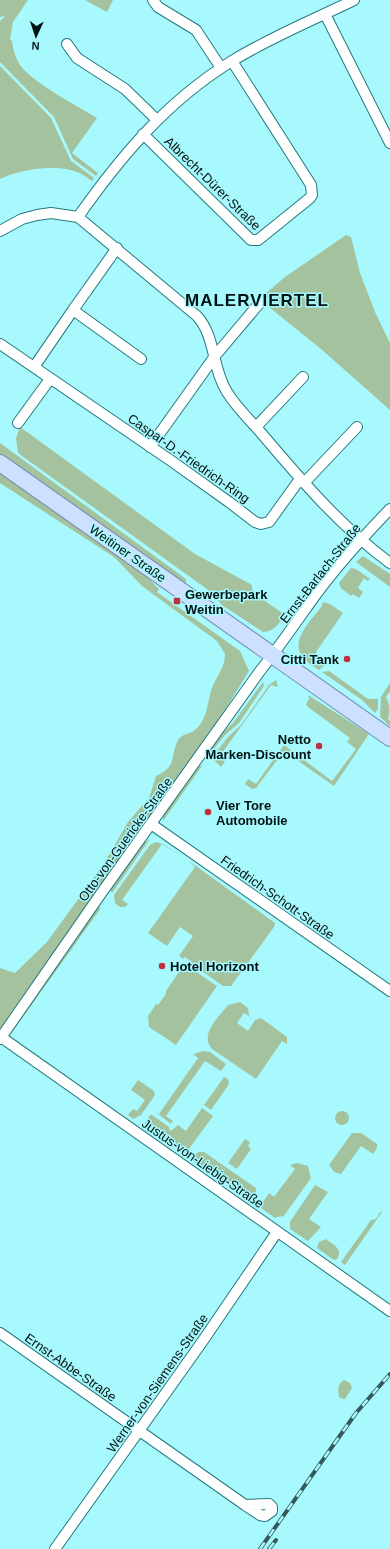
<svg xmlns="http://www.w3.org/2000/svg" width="390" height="1549" font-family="Helvetica,sans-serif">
	<rect width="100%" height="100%" fill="#a8f9fd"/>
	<path fill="#a3c29d" d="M0 0H28L13 22 10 39 12 41C13 49 15 57 20 65 32 82 77 106 97 118L72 153 98 173 96 176 73 159 54 117 0 62V21L5 16 0 17Z
		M85 0H113L107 12Z
		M0 66 51 118 71 161 94 178 92 181C86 176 77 171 70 170 50 165 18 170 0 179Z
		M346 235 351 237 360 273 375 312 390 343V410L321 349 259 299 285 277Z
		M20 427 195 554 252 585V589L258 596 285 615C279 623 274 632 263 632L222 605 211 592 18 453 16 438Z
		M0 443 186 579V584L168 575 0 457Z
		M0 470 132 562 159 589 157 592 240 651 249 671 220 718 0 1029V968L15 973 47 942 103 865 128 822 149 798 156 776C177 766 170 759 177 742 181 733 189 735 195 730 207 720 207 705 211 691 215 677 225 669 225 654L217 641 142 586 114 557 0 483Z
		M363 556 390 574V587L356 562Z
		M351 568 356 569 370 579 367 581 364 578 358 588 363 592 359 598 353 594 351 596 341 588 339 583Z
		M323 602 330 604 343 613 316 652 317 660 324 666 319 670C313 666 306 662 302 656 290 640 313 618 322 606Z
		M329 671 368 699H378V709L375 713 362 700 322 672Z
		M276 680 278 687 271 685 219 757 225 761 221 767 212 758 227 738 241 725 269 685Z
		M263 682 264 686 239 723 225 735 209 755V751L221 734 233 723Z
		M390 683V691L386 697C390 704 390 712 388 719L390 721V726L380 717 381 697Z
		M308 695 369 734 334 786 284 751 256 788 252 789 245 784 248 779 256 784 284 745 332 781 356 749 347 742 350 738 308 707 306 704 309 699Z
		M197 766H202L163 821V813Z
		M150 839 112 893 110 889 141 845Z
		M156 842 163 844 182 857 162 844 122 900 128 904 125 907H120L115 903 114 895 150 845Z
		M189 861 275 923 274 927 231 986H223L192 964 191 961 185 957 183 959 179 956 193 936 180 927 167 946 148 933 195 867Z
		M97 907 101 908 13 1031V1028Z
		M184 967 192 969 217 986 176 1045 149 1027 148 1016 156 1004 158 1005 166 994V991L181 969Z
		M240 1002 248 1008 249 1016 253 1019 244 1013 237 1023 248 1031 255 1020 261 1018 287 1037V1044L282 1041 256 1079 212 1049C199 1034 219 1017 228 1005Z
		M204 1051 210 1052 226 1064 221 1071 205 1061 166 1116 173 1121 171 1124 153 1110 159 1114 198 1058 193 1054Z
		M224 1077 228 1079 229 1084 211 1110 204 1105Z
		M138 1080 154 1091 155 1095 141 1115 133 1119 128 1115 133 1109 137 1111 145 1100 131 1090Z
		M202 1108 213 1116 186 1153 183 1154 146 1127 145 1123 150 1115H152L169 1127V1129L171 1131 178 1125 186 1131Z
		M335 1118a7 7 0 1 1 14 0a7 7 0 1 1-14 0Z
		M352 1133H361L377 1144V1148L373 1154 361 1146 341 1174 334 1172 329 1165Z
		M245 1139 250 1142 248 1146 251 1149 237 1169 228 1163Z
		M198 1152H204L256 1188V1198L251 1201 193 1161 194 1156Z
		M297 1163 308 1166 311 1178 283 1217 281 1216 275 1218 261 1208V1205L269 1193 274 1197 295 1169 290 1165Z
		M315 1185 328 1192 309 1219 321 1227 308 1241 290 1229V1222Z
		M381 1211 382 1212 345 1265 341 1262 371 1220 376 1219Z
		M326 1239C333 1245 344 1249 337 1259L334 1260 317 1248 319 1242Z
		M344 1380 350 1383 352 1388 345 1399H343L339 1397C338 1390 337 1384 344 1380Z"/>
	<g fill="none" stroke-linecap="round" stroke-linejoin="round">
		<defs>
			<path id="street" d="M153 0 158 7 196 30 221 68
				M325 14 390 143
				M67 44 77 58 125 89 157 120
				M143 134 251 240H258L310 198 312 195 311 185 232 61
				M78 217C121 156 167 101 232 61 271 37 313 20 354 0
				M0 231 22 219 37 215 51 213 78 217 197 316C216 337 212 369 227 392 236 407 250 420 262 434 301 480 341 527 390 563
				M117 248 73 310 141 359
				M0 344 170 460 229 502 255 522 261 524 269 522 300 479
				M34 367 73 310
				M18 423 50 379
				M256 427 303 377
				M150 447 215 356 263 299
				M304 483 357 427
				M151 824 390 991
				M1 1037 390 1311
				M0 1039 100 895 260 671C277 650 291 629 307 607 331 572 361 539 390 509
				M0 1333 245 1505 260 1515 265 1516 272 1511V1507L269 1504 245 1505
				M55 1549 202 1342 277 1232"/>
			<path id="primary" d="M0 463 390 738"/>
		</defs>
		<use href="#street" stroke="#247a7f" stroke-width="12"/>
		<use href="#primary" stroke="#6f8bad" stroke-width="18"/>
		<use href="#street" stroke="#fff" stroke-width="10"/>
		<use href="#primary" stroke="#cde0ff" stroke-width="16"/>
		<defs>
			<path id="rail" d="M260 1549 356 1413 390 1374
				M269 1549 276 1540"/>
		</defs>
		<use href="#rail" stroke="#33595b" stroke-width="4"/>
		<use href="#rail" stroke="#a8f9fd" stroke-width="2.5" stroke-dasharray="8" stroke-linecap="butt"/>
	</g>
	<g fill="#bf2f3e" stroke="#a8f9fd" stroke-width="1.5">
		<rect x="173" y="597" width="8" height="8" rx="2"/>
		<circle cx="347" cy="659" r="4"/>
		<circle cx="319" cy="746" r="4"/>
		<circle cx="208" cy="812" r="4"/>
		<circle cx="162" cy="966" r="4"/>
	</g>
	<g text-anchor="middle" stroke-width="3" stroke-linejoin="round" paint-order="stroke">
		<g font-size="13" fill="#001314" stroke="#a8f9fd">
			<text transform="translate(213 183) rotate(44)" y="5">Albrecht-Dürer-Straße</text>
			<text transform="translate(189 458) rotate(35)" y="5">Caspar-D.-Friedrich-Ring</text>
			<text transform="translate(128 553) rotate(35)" y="5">Weitiner Straße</text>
			<text transform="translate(320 573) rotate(-52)" y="5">Ernst-Barlach-Straße</text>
			<text transform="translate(125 839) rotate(-54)" y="5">Otto-von-Guericke-Straße</text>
			<text transform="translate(278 897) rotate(35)" y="5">Friedrich-Schott-Straße</text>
			<text transform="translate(203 1163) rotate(35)" y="5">Justus-von-Liebig-Straße</text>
			<text transform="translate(71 1367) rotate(35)" y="5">Ernst-Abbe-Straße</text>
			<text transform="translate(157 1383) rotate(-55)" y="5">Werner-von-Siemens-Straße</text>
		</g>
		<g font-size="13" font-weight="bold" fill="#001314" stroke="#a8f9fd" text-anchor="start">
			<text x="185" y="599">Gewerbepark<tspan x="185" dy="15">Weitin</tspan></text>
			<text x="339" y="664" text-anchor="end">Citti Tank</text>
			<text x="311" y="744" text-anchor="end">Netto<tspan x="311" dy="15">Marken-Discount</tspan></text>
			<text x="216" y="810">Vier Tore<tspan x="216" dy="15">Automobile</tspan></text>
			<text x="170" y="971">Hotel Horizont</text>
		</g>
		<g font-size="17" font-weight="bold" letter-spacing="1" fill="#001314" stroke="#a8f9fd">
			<text x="257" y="306">MALERVIERTEL</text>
		</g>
	</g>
	<g transform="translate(36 36) rotate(183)" stroke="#a8f9fd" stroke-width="3" paint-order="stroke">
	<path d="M0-3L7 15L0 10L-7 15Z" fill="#001314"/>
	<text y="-6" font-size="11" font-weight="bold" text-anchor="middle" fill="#001314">N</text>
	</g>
</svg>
